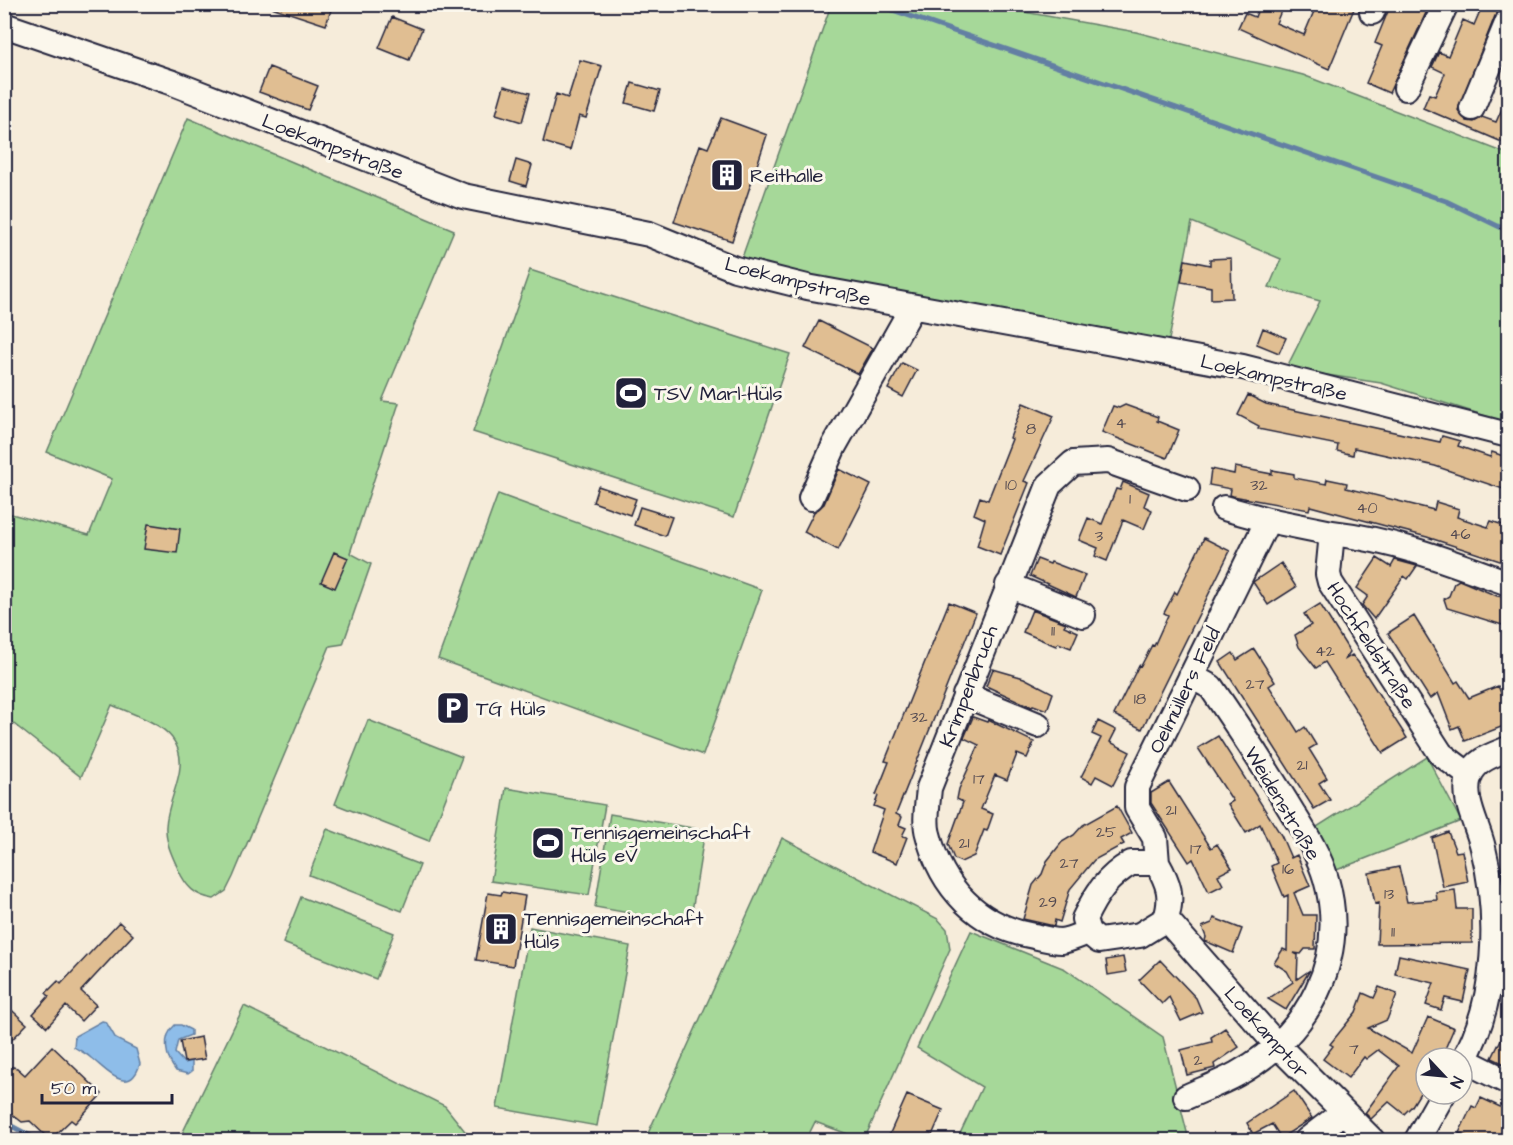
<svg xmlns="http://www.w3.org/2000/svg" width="1513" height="1145" font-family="'Architects Daughter',sans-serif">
	<rect width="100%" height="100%" fill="#f6ecda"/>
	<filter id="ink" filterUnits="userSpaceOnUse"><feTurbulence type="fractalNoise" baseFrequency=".0167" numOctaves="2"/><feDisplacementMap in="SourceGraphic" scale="12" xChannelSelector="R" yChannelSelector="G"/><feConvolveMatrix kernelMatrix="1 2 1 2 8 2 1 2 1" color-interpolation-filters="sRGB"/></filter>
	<g filter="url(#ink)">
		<path fill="#a6d899" stroke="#647d6a" stroke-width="1.5" d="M831 5H985L1136 32 1303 75 1508 154V423L1381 383 1286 369 1320 301 1269 287 1281 259 1192 222 1168 345 739 266Z
			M188 118 454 230 382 401 399 403 350 553 371 564 343 644 330 646 233 877 226 891 214 899C195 896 186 887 178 869 172 855 165 842 166 826 167 797 193 766 172 738 160 722 130 713 112 705L81 777 5 717 4 512 89 535 112 479 47 452Z
			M530 270 790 354 734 517 473 432Z
			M498 494 762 590 703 755 438 659Z
			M368 720 462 757 429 841 335 804Z
			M1427 757 1461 821 1334 871 1312 830Z
			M506 788 605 805 589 895 491 881Z
			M610 814 705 830 690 924 595 907Z
			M327 829 420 865 402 911 309 875Z
			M782 838 938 919 947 929 950 949 864 1140 815 1122 806 1140H645Z
			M301 897 394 933 376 979 283 943Z
			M530 927 630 946 597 1126 497 1108Z
			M971 931 1065 969 1163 1037 1189 1140H957L982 1087 917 1048Z
			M244 1006 445 1106 472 1140H179Z"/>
		<path fill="#8ebde9" stroke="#637fa3" stroke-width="1.5" d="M102 1021 106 1022 116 1039 136 1049 140 1064C129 1099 105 1068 91 1058 86 1053 80 1051 74 1047L75 1036Z
			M175 1025H181L191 1030V1035L178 1040 175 1053 184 1063 192 1061V1071L188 1074 176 1071C166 1058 161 1037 175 1025Z"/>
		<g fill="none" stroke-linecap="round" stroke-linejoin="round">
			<path stroke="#637fa3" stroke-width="5" d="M875 4 1446 201 1508 231
				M4 1122 38 1140"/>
		</g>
		<path fill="#e0be92" stroke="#22223b" stroke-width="1.5" d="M271 4H333L326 25 271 7Z
			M1260 4H1284L1276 23 1304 35 1317 4H1356L1329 69 1238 28 1245 13 1255 17Z
			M1391 4H1430L1389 93 1366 83 1382 46 1375 43Z
			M1483 4H1506L1495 16 1458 110 1467 121 1474 122 1482 117 1496 122 1509 93V145L1423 108 1429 94 1435 96 1445 73 1432 67 1439 52 1448 56 1463 20 1474 25Z
			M392 17 422 29 409 60 379 48Z
			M580 60 602 66 586 118 579 116 570 150 543 142 556 94 568 98Z
			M269 67 318 86 308 110 259 92Z
			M632 83 660 91 654 111 626 103Z
			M504 86 530 93 522 122 496 114Z
			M721 118 767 135 732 241 674 222 700 145 708 148Z
			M516 160 532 165 526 186 510 181Z
			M1231 258 1232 298 1211 299V287L1181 282 1185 260 1210 265V259Z
			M819 321 873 348 858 374 805 348Z
			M1263 328 1286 338 1279 353 1257 344Z
			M902 363 917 370 903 397 888 389Z
			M1248 395 1266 404 1440 442 1442 436 1460 441 1458 446 1490 457 1492 452 1506 457 1509 491 1435 466 1354 448 1353 455 1337 451 1338 445 1258 429 1259 426 1238 415Z
			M1023 403 1054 416 1024 481 1029 483 1000 555 977 546 985 519 974 514 980 497 988 500 1012 439 1010 438Z
			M1125 405 1158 417 1157 421 1179 430 1167 458 1102 432 1113 406 1119 408Z
			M1235 467 1272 474V470L1294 474V478L1326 484 1327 479 1347 483 1346 488 1434 510 1436 502 1459 509 1457 517 1488 527 1491 521 1509 527V564L1427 537 1310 506 1309 510 1233 496 1230 495 1231 489 1209 485 1211 469 1234 474Z
			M839 469 871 485 838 550 804 532 814 512 824 504Z
			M1123 482 1149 493 1144 506 1152 510 1144 529 1123 520 1107 561 1095 556 1098 548 1079 540 1088 518 1102 524 1116 489 1120 490Z
			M598 486 636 499 630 515 593 502Z
			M640 507 672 517 665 536 634 525Z
			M148 524 180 529 177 553 144 549Z
			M1204 538 1230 551 1142 729 1114 715 1139 665 1141 666 1152 645 1154 646 1168 615 1164 613 1175 592 1177 594Z
			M334 552 348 558 335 588 321 582Z
			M1377 558 1391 567 1395 560 1417 566 1408 579 1404 576 1374 619 1362 605 1368 596 1357 588Z
			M1037 559 1050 564 1051 562 1085 575 1076 597 1030 576Z
			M1281 563 1296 587 1268 605 1253 582Z
			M1459 580 1497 596 1509 598V627L1447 608 1444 599 1449 596 1454 583Z
			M949 602 976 613 896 814 902 817 899 825 906 828 902 836 907 837 897 863 870 852 884 810 874 806 878 796 876 795 889 762 885 761Z
			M1320 604 1350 652 1344 660 1352 655 1358 662 1407 738 1383 753 1325 662 1316 668 1299 647 1295 635 1311 625 1304 614Z
			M1032 610 1066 623 1064 626 1078 632 1071 648 1058 643 1056 646 1023 632Z
			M1414 616 1455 683 1458 681 1469 698 1498 686 1502 695 1509 692V724L1465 741 1459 726 1452 729 1438 693 1430 699 1388 633Z
			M1254 649 1275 682 1269 686 1298 732 1305 727 1316 745 1309 749 1327 778 1319 783 1330 800 1314 809 1220 662 1233 653 1237 660Z
			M993 669 1024 678 1053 693 1047 710 1033 705 1032 707 986 686Z
			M973 717 987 722 988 720 1034 742 1027 758 1017 754 1007 780 995 775 981 809 993 814 987 831 984 830 974 856 961 862 954 859 948 844 963 802 957 799 959 789 979 745 964 738Z
			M1098 721 1116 730 1110 742 1130 752 1113 785 1096 776 1092 783 1081 777 1101 738 1092 734Z
			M1218 736 1281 835 1291 858 1297 855 1310 886 1294 893 1303 915H1316L1315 949H1305L1301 954 1294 953 1298 955 1297 979 1310 970 1286 1010 1268 999 1293 982 1287 971 1274 963 1283 949 1287 951 1288 895 1284 897 1271 866 1277 863 1260 824 1246 833 1228 804 1233 801 1198 748Z
			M1169 782 1211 848 1217 844 1232 868 1218 875 1223 885 1209 892 1193 859 1189 862 1151 803V793Z
			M1117 806 1132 833 1121 839 1124 844 1094 860 1070 889 1060 922 1055 920 1054 926 1023 919 1033 885 1042 874 1047 861 1062 842 1074 835 1083 825Z
			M1448 832 1456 852 1462 851 1468 882 1443 887 1432 838Z
			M1399 867 1407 902 1437 900 1436 892 1455 890 1457 909H1472V943L1377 944 1379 903 1375 904 1369 873Z
			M502 892 525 896 513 966 476 960 488 893 501 895Z
			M1214 918 1242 929 1233 953 1205 941 1206 937 1202 927 1212 923Z
			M119 922 133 935 81 991 96 1005 81 1021 66 1006 47 1027 33 1014 49 996 46 993 58 981 61 984Z
			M1399 955 1470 970 1463 1002 1445 998 1441 1010 1426 1005 1434 983 1395 974Z
			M1123 957 1126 972 1108 975 1106 960Z
			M1160 960 1196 998 1202 1012 1181 1021 1169 997 1162 1004 1139 980Z
			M1379 987 1397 994 1387 1020 1368 1028 1412 1053 1428 1017 1454 1028 1441 1058H1426V1073L1421 1082 1425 1085 1412 1106 1404 1114 1389 1102 1371 1119 1365 1113 1399 1066 1378 1050 1366 1059 1364 1057 1348 1078 1323 1059 1333 1046 1330 1044 1356 1012 1363 993 1374 998Z
			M4 1003 27 1024 4 1048Z
			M1509 1023V1066L1492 1058Z
			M1225 1028 1239 1047 1214 1064 1215 1068 1187 1075 1181 1050 1212 1042 1211 1037Z
			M201 1037 205 1059 184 1062 180 1041Z
			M52 1046 102 1094 75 1123 71 1120 50 1140 30 1121 22 1122 4 1108V1065L17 1068 25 1075Z
			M1294 1091 1312 1118 1281 1138 1272 1124 1253 1134 1247 1123Z
			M907 1095 943 1110 930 1140H887Z
			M1481 1098 1509 1111V1140H1475L1459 1133 1472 1106 1476 1108Z"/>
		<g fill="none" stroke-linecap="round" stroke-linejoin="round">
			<defs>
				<path id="minor" d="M1372 12 1375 4
					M4 25 173 83 463 196 649 234 735 269 807 287 1243 367 1508 435
					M1406 88 1446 4
					M1472 108 1508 21
					M811 498 834 446 912 308
					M1224 508 1268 520 1332 533 1328 574 1330 582 1441 754 1470 776
					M1332 533C1394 540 1451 562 1508 583
					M1008 585 1083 615
					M965 695 1038 725
					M1131 863H1157C1169 884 1173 896 1166 919L1140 935 1099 941 1088 932 1084 919C1096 894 1107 877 1131 863Z
					M1157 863 1155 838 1137 808V787L1268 520
					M1166 919 1276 1044 1372 1140
					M1088 932C1080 935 1070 940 1061 941 1053 941 1042 938 1034 936 979 927 941 888 928 834 924 821 928 802 929 788L1049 485 1073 463 1108 461 1187 489
					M1464 1060 1508 1082
					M1462 1063C1498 1001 1500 915 1483 848 1478 825 1462 801 1469 777 1475 760 1493 755 1508 749
					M1186 1097C1203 1089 1221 1083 1237 1074 1308 1035 1349 959 1326 879 1318 851 1301 827 1286 802 1262 763 1237 725 1211 687L1191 676
					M1307 1140 1342 1113
					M1417 1140 1443 1094"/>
			</defs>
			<use href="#minor" stroke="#22223b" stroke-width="28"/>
			<use href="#minor" stroke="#fbf7ec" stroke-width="24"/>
		</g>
	</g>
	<defs>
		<symbol id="building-square" viewBox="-11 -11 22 22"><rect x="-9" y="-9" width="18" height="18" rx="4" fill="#22223b" stroke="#fbf7ec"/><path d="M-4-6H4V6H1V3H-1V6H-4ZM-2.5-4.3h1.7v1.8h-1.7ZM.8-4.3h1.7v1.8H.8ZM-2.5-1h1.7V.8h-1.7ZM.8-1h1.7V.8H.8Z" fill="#fff"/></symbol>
		<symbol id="stadium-square" viewBox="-11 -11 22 22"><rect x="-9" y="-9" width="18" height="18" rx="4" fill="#22223b" stroke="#fbf7ec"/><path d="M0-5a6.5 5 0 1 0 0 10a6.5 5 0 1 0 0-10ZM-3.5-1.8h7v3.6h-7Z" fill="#fff"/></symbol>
		<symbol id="parking-square" viewBox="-11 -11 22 22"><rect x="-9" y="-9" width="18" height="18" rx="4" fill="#22223b" stroke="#fbf7ec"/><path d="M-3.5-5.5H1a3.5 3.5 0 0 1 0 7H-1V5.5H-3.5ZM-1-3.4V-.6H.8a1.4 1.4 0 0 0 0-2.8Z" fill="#fff"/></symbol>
	</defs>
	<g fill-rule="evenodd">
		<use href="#building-square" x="708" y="156" width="38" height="38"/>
		<use href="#stadium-square" x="612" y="374" width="38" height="38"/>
		<use href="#parking-square" x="434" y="689" width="38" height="38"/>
		<use href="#stadium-square" x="529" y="824" width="38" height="38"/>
		<use href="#building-square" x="482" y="910" width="38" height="38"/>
	</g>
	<g text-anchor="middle" stroke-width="6" stroke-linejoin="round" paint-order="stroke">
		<g font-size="16" fill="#524951">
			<text x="1121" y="428">4</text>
			<text x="1031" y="434">8</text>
			<text x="1011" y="490">10</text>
			<text x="1259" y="490">32</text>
			<text x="1130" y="504">1</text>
			<text x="1367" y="513">40</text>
			<text x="1460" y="539">46</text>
			<text x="1099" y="541">3</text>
			<text x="1053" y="636">11</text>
			<text x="1325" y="656">42</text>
			<text x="1255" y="689">27</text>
			<text x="1140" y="704">18</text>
			<text x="919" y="722">32</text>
			<text x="1302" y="770">21</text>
			<text x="979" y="784">17</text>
			<text x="1171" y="815">21</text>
			<text x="1106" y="837">25</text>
			<text x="964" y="848">21</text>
			<text x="1196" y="854">17</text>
			<text x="1069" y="868">27</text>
			<text x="1288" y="874">16</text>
			<text x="1389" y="899">13</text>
			<text x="1048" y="907">29</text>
			<text x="1393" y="937">11</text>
			<text x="1354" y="1054">7</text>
			<text x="1198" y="1065">2</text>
		</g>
		<g font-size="20" fill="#22223b" stroke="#fbf7ec">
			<text transform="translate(333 146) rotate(21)" y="7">Loekampstraße</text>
			<text transform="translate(798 281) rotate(14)" y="7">Loekampstraße</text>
			<text transform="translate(1274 377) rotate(13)" y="7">Loekampstraße</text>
			<text transform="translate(1372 645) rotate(57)" y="7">Hochfeldstraße</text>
			<text transform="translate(968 686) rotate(-69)" y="7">Krimpenbruch</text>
			<text transform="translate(1184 690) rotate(-64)" y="7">Oelmüllers Feld</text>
			<text transform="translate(1283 803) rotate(59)" y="7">Weidenstraße</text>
			<text transform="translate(1267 1032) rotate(48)" y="7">Loekamptor</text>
		</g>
		<g font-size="20" fill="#22223b" stroke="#fbf7ec" text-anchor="start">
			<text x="750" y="182">Reithalle</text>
			<text x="654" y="400">TSV Marl-Hüls</text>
			<text x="476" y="715">TG Hüls</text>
			<text x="571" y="839">Tennisgemeinschaft<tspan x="571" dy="23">Hüls eV</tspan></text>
			<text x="524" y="925">Tennisgemeinschaft<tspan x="524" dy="23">Hüls</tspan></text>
		</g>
	</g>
	<rect width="1513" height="1145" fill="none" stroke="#fbf7ec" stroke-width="24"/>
	<rect x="12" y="12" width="1489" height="1121" fill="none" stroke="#22223b" stroke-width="2" filter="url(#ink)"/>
	<g transform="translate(1444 1076) rotate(116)"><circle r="28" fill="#fbf7ec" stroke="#a4a2a5" stroke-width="1.5"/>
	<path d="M0-4.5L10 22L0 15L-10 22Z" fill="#22223b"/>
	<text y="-9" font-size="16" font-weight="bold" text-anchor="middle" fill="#22223b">N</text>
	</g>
	<path d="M42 1094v9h130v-9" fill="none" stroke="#22223b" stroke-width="3"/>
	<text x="51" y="1094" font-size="18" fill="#22223b" stroke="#fbf7ec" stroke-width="4.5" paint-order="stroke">50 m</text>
</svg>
